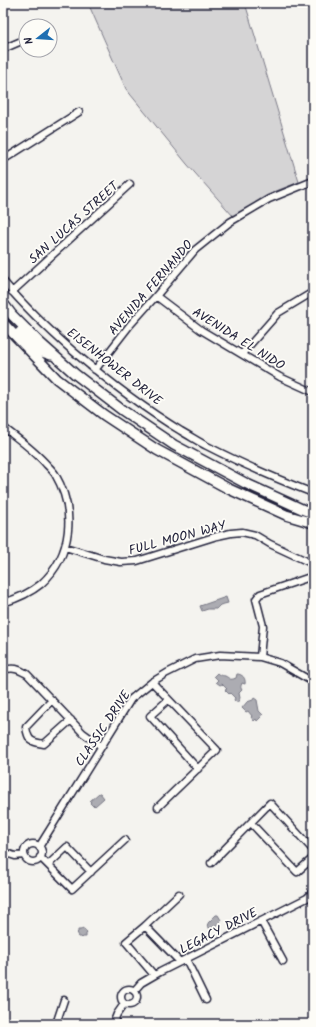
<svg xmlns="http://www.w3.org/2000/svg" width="316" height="1027" font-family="Kalam,sans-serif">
	<rect width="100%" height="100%" fill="#f4f3ef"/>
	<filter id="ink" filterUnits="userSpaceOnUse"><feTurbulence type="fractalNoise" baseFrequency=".025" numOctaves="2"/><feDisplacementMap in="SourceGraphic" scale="8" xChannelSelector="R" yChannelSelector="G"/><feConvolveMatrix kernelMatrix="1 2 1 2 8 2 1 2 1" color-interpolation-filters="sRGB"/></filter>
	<g filter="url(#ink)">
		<path fill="#d5d4d5" stroke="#7c7b88" d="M88 3H245L299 182 276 191 233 216 187 164 126 89Z"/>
		<path fill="#acacb2" stroke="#757582" d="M226 597 228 603 220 605 216 609H208L202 611 200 606Z
			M217 673C220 676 221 675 225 676 230 678 229 681 236 678L237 674C242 674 246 678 245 684L242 683C241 686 240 687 242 690L239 693 240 698 237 703 234 700 235 698 230 693 229 694 225 690 227 689 222 684 220 685 216 682 218 680 214 676Z
			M254 698 257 700 259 711 263 715 257 721 256 719 254 721 251 717 252 716 248 711 246 712 242 708 247 702 253 700Z
			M99 793H100L104 798 95 806 94 805 93 806 90 803 91 802 90 801Z
			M216 915H218L221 920 213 929 212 928 210 929 207 925 208 924V923Z
			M82 928 85 930 87 933 86 934V937H83L82 938 81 937H78V934L77 933 78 932V930H81Z"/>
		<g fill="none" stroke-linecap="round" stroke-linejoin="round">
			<defs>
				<path id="street" d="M313 3V4
					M3 49 26 39
					M3 160 79 112
					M3 281C25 307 49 330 74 352 108 381 143 408 181 431 190 436 199 442 207 446 242 464 277 479 313 493
					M12 292 130 184
					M156 296 201 330 280 377 313 392
					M242 354 278 313 313 292
					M95 370 130 325 156 296 195 250 230 222 269 199 313 181
					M3 427C18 439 34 450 47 465 50 468 53 471 55 474 76 510 73 555 41 584 30 593 16 599 3 603
					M65 547 104 559 121 562 137 561 217 536 231 533 242 532 255 535 270 544 313 564
					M260 657 263 626 256 599 260 594 313 576
					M3 670C14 667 18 669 27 674L83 733 101 746
					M152 682 217 750 158 807
					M52 700 26 727C28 740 30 742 44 744L71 720
					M168 700 150 716 198 769
					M251 823 297 872 313 858
					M24 853a9 9 0 1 1 18 0a9 9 0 1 1-18 0Z
					M39 847 131 699 152 682 167 673 195 659 220 655 260 657 280 663 313 682
					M3 852 15 856 24 855
					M40 857 72 889 125 840
					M211 863 270 803 313 850
					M48 865 67 847 91 872
					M261 921 283 961
					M145 926 180 962
					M186 959 206 1000
					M154 975 126 942 145 926 179 894
					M121 997a8 8 0 1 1 16 0a8 8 0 1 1-16 0Z
					M134 991 141 983 160 972 307 898 313 892
					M56 1024 64 1000
					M113 1024 117 1014 124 1004"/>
				<path id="secondary" d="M3 303 12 315 38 341 75 374 122 410 174 445 247 484 304 510 313 513
					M3 323 57 379 104 415 157 450 229 489 286 515 313 523
					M20 332 39 351 51 355"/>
			</defs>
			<use href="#street" stroke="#22223b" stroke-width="9"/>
			<use href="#secondary" stroke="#22223b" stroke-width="12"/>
			<use href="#street" stroke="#fdfcf7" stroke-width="6"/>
			<use href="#secondary" stroke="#fdfcf7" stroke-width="9"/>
		</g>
	</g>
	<g text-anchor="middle" stroke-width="3.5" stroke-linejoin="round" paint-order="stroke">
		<g font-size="13" fill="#22223b" stroke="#fdfcf7">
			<text transform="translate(73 222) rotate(-42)" y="5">SAN LUCAS STREET</text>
			<text transform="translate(150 287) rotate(-49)" y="5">AVENIDA FERNANDO</text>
			<text transform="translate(239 338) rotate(32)" y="5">AVENIDA EL NIDO</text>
			<text transform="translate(115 366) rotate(38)" y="5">EISENHOWER DRIVE</text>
			<text transform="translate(177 537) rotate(-15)" y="5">FULL MOON WAY</text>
			<text transform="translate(102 728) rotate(-56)" y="5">CLASSIC DRIVE</text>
			<text transform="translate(218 930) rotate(-27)" y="5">LEGACY DRIVE</text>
		</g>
	</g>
	<rect width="316" height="1027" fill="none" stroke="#fdfcf7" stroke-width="16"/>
	<rect x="8" y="8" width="300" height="1011" fill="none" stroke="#22223b" stroke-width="1.5" filter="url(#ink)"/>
	<g transform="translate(38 38) rotate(253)"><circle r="19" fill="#fdfcf7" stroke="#a5a5ac"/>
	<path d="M0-3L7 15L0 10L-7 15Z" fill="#1f6fb2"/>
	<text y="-6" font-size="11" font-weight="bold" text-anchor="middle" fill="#22223b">N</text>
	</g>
</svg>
